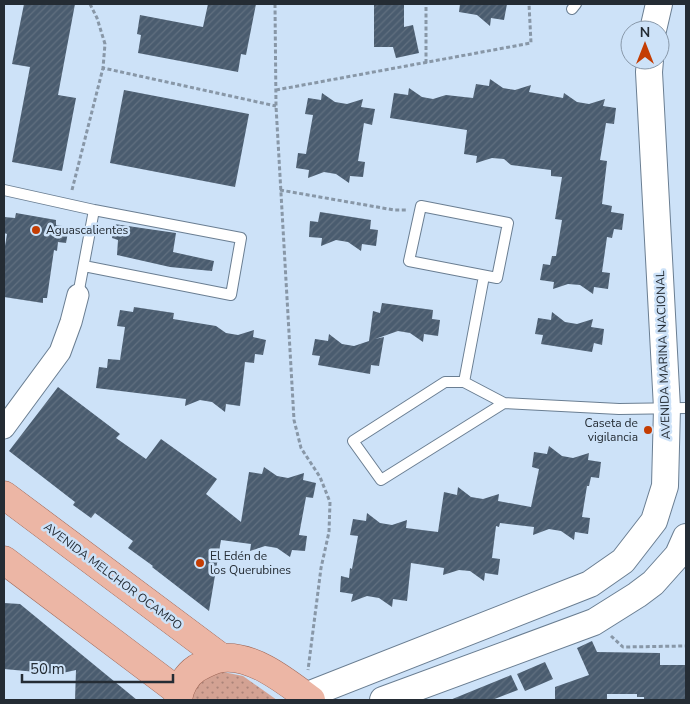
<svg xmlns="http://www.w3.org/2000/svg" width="690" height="704" font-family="'Nunito Sans',sans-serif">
	<defs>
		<pattern id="green-dots" width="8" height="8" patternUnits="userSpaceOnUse" patternTransform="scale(1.25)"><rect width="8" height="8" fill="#d3a293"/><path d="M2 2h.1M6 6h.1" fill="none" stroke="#ab8479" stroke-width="1.8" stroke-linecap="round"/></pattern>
		<pattern id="building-hatch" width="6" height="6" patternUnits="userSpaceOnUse" patternTransform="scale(1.25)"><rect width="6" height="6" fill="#4a5c6f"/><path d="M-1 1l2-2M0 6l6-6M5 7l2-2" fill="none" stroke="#617080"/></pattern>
	</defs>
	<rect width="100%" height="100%" fill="#cde2f8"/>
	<path fill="url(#green-dots)" d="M218 671 243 676 277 700H188L195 681Z"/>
	<path fill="url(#building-hatch)" d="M24 4H75L58 95 76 98 62 171 12 162 30 67 12 64Z
		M208 4H256L246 55 241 54 238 72 138 53 141 35 137 34 140 15 203 27Z
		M374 4H404V27L413 25 419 53 396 58 393 47H374Z
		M460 4H507L504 20 491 18 490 26 477 15 459 12Z
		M490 79 503 88 515 90 531 85 529 92 563 98 564 93 577 102 589 104 605 99 603 106 616 108 614 124 606 123 600 160 607 161 602 204 612 206 611 212 624 214 622 230 614 229 612 238 607 237 602 272 610 273 608 289 594 287 593 294 580 285 568 284 553 289 554 282 540 280 543 264 550 265 552 256H556L562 220 555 219 562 177 551 176V170L511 165 504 159 492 158 476 163 477 156 464 154 467 130 390 118 394 93 408 95 409 88 422 97 433 99 446 95 473 98 476 84 489 86Z
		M124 90 249 114 235 187 110 163Z
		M322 93 335 102 347 104 363 99 361 107 375 109 372 125 364 123 358 161 365 162 363 177 350 176 349 183 336 174 324 172 308 178 309 170 296 168 298 153 306 154 313 115 305 114 308 98 321 100Z
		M320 212 371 220 370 229 378 230 376 246 362 244 361 251 348 242 336 240 321 246 322 238 309 237 310 221 318 222Z
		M16 213 56 220V225L69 227 66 243 58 242 57 251 54 250 47 298H43V303L4 297V252L7 234 4 233V217L15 218Z
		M114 224 176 233 173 252 214 261 212 271 170 267 117 255 118 240 112 238Z
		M382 303 433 310 432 319 440 320 438 336 424 334 423 342 410 333 398 331 375 339 384 337 379 366 371 365 370 374 318 365 320 356 312 355 315 339 328 341 329 334 342 344 354 346 369 341 373 311 380 313Z
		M134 307 174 313 173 319 216 326 226 333 238 335 254 330 253 337 266 340 263 355 255 354 254 363 245 362 240 406 226 404 225 412 212 402 200 400 185 406 186 399 96 388 99 367 107 368 108 359 120 360 125 327 117 326 120 310 133 312Z
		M552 312 565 322 577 324 593 319 591 327 604 329 602 345 594 343 592 352 541 344 543 335 535 334 538 318 551 320Z
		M58 387 120 434 116 438 146 459 161 439 217 479 206 494 241 522 249 472 262 474 264 467 277 476 288 478 304 473 303 480 316 483 313 498 306 497 299 535 307 536 305 551 292 550 290 557 277 548 265 546 250 551 251 544 221 540 209 611 152 567 153 566 128 548 133 541 95 513 91 518 73 505 75 502 9 451Z
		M549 446 562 456 573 458 589 453 588 460 601 462 599 478 591 477 589 486H587L582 517 590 518 588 534 575 532 574 540 561 531 549 529 533 535 534 527 500 523 499 527 496 526 492 558 500 559 498 575 485 573 484 581 470 571 459 570 443 575 444 568 411 563 407 601 393 599 392 607 379 598 367 596 351 602 353 594 340 592 341 576 349 578 350 568 352 569 358 536 350 535 353 519 366 521 367 513 380 523 392 525 407 520 406 528 438 532 444 492 457 495 458 487 471 497 483 499 499 494 498 501 531 507 539 469 532 467 534 452 547 454Z
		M4 603 20 604 137 700H75L76 670 58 674 4 669Z
		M592 641 597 652 660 653V665H686V700H644V697H637V694H607V700H555V687L589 675 577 648Z
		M545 662 553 679 525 691 517 674Z
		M511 675 518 690 492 700H450Z"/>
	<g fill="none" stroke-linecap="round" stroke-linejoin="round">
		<defs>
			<path id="service" d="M572 9 576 4
				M4 190 94 210
				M421 206 508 223 497 278 409 261Z
				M78 295 94 210 241 238 231 295 84 266
				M464 382 484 276
				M504 403 381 480 353 441 445 382H464L504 403 619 409 686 408"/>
			<path id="minor" d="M4 428 60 352 71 322 78 295"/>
			<path id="tertiary" d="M653 30 659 4
				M305 696 590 584 623 561 654 521 665 486 667 408 649 72 650 60
				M383 700 594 622 637 595 653 583 678 555 686 537"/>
			<path id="primary" d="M4 495 222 658
				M4 560 179 692
				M178 700C179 688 186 675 197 668 204 664 214 659 222 658 253 654 288 683 311 700"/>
		</defs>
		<use href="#service" stroke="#6a7e92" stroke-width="12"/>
		<use href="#minor" stroke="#6a7e92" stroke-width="23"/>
		<use href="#tertiary" stroke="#6a7e92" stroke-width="28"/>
		<use href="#primary" stroke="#9e6656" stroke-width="29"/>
		<path stroke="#8897a7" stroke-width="3" stroke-dasharray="4 2.5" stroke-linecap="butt" d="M90 4 97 18 105 44 103 68 276 106
			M275 4 276 106 294 420 301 448 320 477 330 502 329 532 321 568 308 670
			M426 63V4
			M276 90 531 43 529 4
			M72 190 103 68
			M280 190 394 210H406
			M611 636 623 647 686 646"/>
		<use href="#service" stroke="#fff" stroke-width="10"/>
		<use href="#minor" stroke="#fff" stroke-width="21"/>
		<use href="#tertiary" stroke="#fff" stroke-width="26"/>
		<use href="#primary" stroke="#ecb6a5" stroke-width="28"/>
	</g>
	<g fill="#c43d03" stroke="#cde2f8" stroke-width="2">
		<circle cx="36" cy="230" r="5"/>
		<circle cx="648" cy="430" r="5"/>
		<circle cx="200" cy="563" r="5"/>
	</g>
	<g text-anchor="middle" stroke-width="5" stroke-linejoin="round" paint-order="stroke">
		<g font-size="12" fill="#242c34" stroke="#cde2f8" text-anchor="start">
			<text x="46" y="234">Aguascalientes</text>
			<text x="638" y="427" text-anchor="end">Caseta de<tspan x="638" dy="14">vigilancia</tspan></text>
			<text x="210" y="560">El Edén de<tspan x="210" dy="14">los Querubines</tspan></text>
		</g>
		<g font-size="12" fill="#242c34" stroke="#cde2f8">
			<text transform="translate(663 355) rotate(-92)" y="4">AVENIDA MARINA NACIONAL</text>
			<text transform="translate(113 576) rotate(37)" y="4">AVENIDA MELCHOR OCAMPO</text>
		</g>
	</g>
	<rect width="690" height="704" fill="none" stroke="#242c34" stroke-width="10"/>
	<g transform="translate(645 45)"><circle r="24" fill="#cde2f8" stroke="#8999aa"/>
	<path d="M0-4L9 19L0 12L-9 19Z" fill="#c43d03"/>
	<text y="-8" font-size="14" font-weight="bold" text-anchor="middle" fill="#242c34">N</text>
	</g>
	<path d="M22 674v8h151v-8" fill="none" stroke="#242c34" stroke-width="2.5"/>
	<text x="30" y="674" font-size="15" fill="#242c34" stroke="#cde2f8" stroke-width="4" paint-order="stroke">50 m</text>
</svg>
